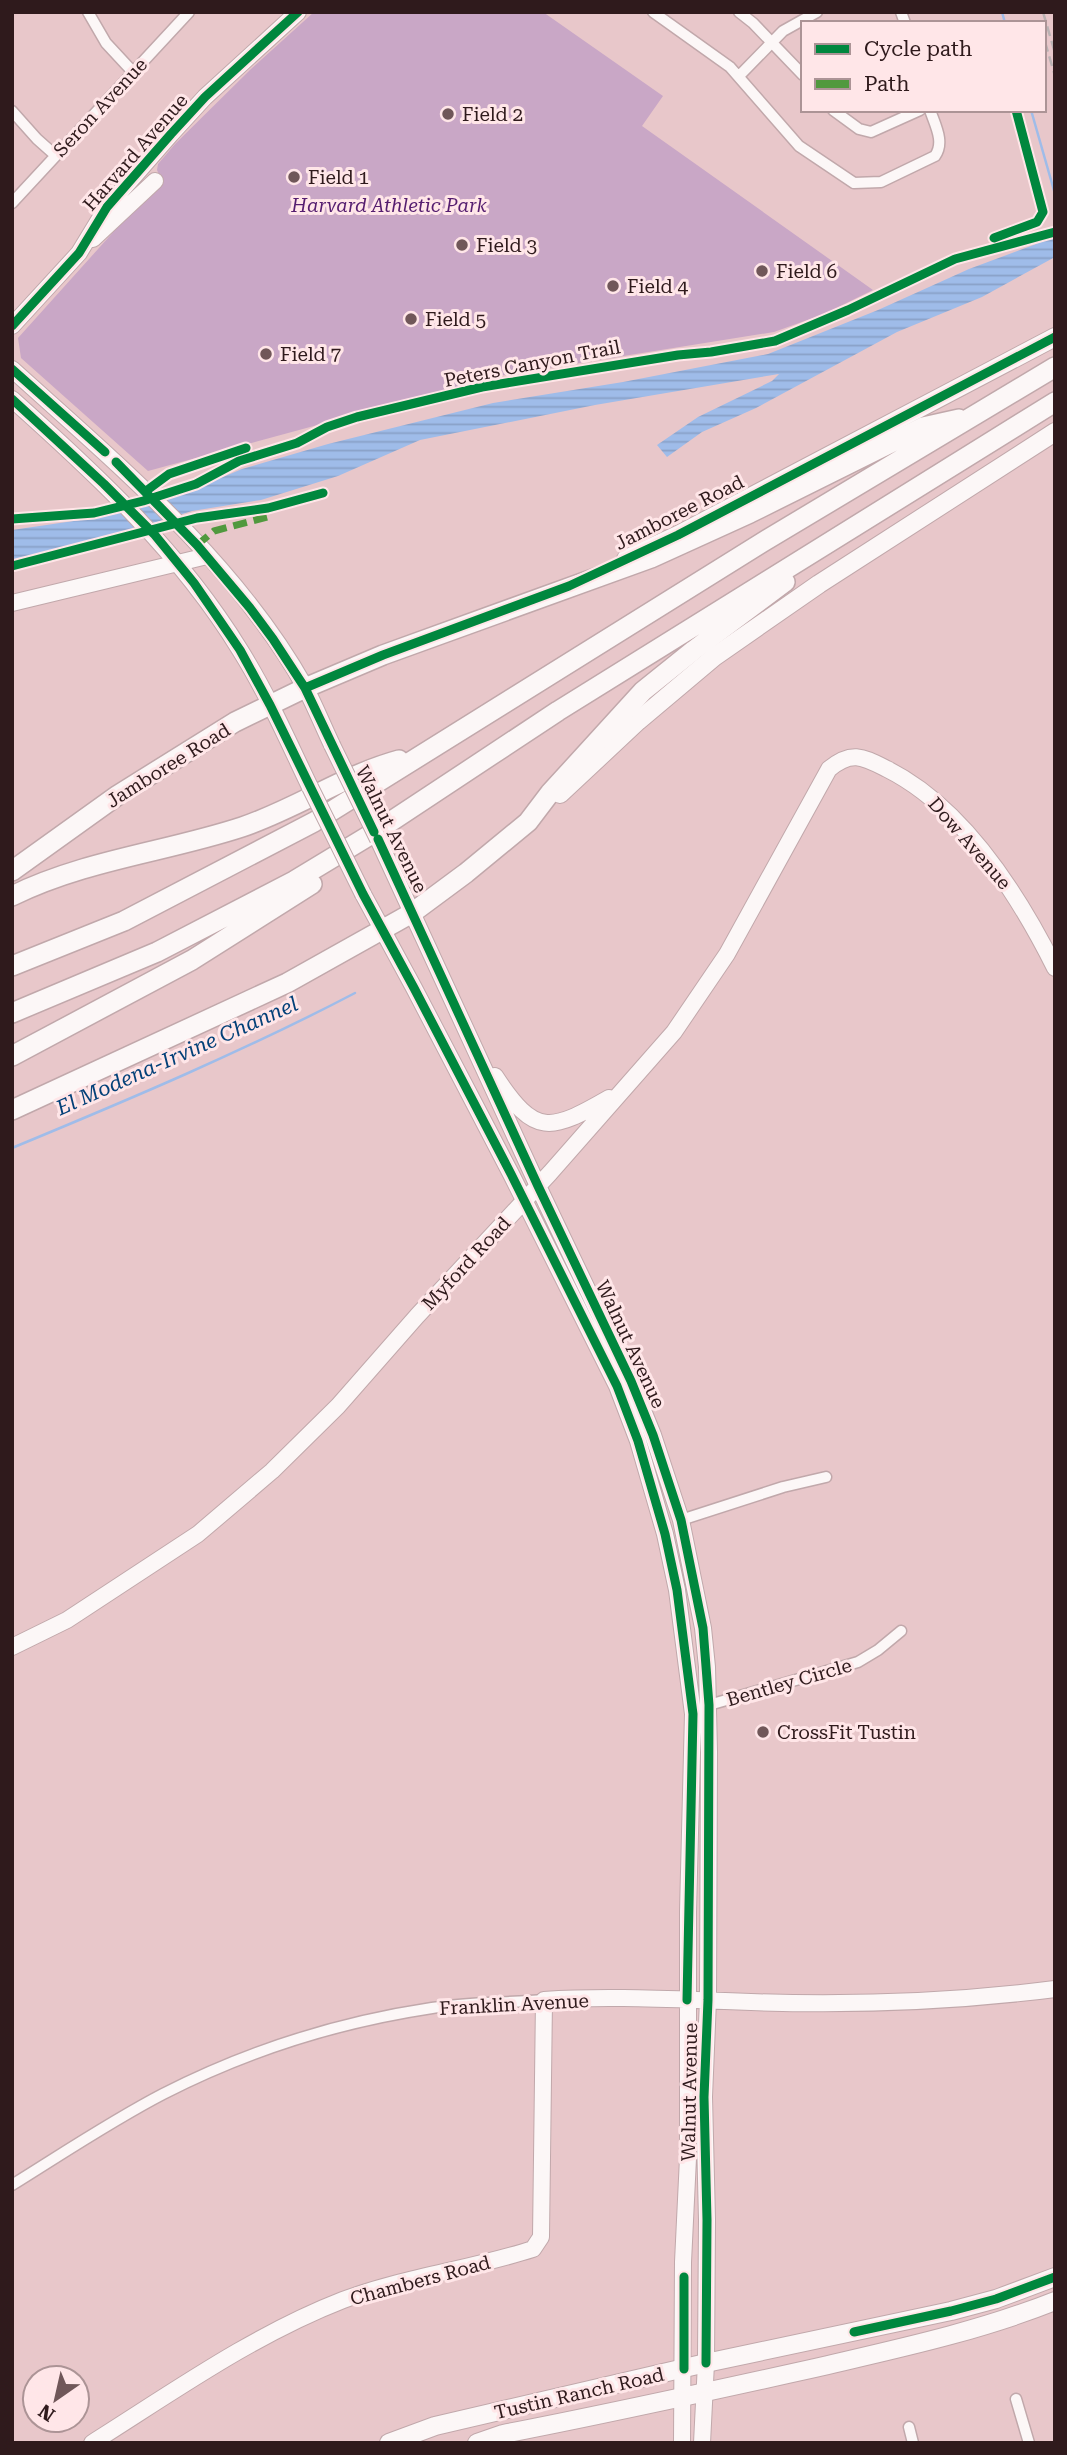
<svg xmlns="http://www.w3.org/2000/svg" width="1067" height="2455" font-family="'Roboto Serif',serif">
	<defs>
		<pattern id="water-rules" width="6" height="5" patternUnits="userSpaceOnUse" patternTransform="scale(1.75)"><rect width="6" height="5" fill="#9fbce9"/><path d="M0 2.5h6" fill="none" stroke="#89a1c7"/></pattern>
	</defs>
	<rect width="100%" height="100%" fill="#e8c7ca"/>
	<path fill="#c9a7c6" d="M314 12H543L663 96 642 126 873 290 824 314 774 332 498 376 148 471 21 358 18 338 161 179 157 170 158 164 175 144 251 69Z"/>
	<path fill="url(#water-rules)" d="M1055 237V257L982 297 897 332 756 408 702 432 667 457 657 445 698 417 772 381 779 374 595 405 420 440 338 476 261 500 192 511 119 534 12 561V530L101 517 192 490 242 469 328 444 493 403 623 382 768 354 878 310 969 269Z"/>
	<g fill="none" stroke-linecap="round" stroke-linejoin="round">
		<path stroke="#9fbce9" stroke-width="2.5" d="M1002 12 1005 23
			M1031 110 1055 194
			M12 1148C128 1100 244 1051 355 993"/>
		<defs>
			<path id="street" d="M88 12 106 43 132 71
				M653 12 730 67 799 146 854 183 881 182 935 156C945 142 935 125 930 110
				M739 12 753 23 803 75
				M901 12 905 23
				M740 75 783 31 817 12
				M833 110 859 129 871 132 920 110
				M12 111 37 139 55 155
				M12 203 189 12
				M681 1520 783 1487 826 1477
				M709 1705 858 1662 878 1650 901 1631
				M12 2185C62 2154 111 2121 163 2094 247 2051 339 2022 432 2008 468 2002 507 2003 544 2000
				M1016 2399 1029 2443
				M909 2427 913 2443"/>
			<path id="secondary" d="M93 239 155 181
				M12 326 79 253 107 207 171 134 205 97 298 12
				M12 369C117 464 235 562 305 687 315 706 323 726 332 745
				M12 399C97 475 180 552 240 650 267 693 288 741 310 787
				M12 603 207 556
				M378 839 538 1186 631 1381 653 1435 681 1520 703 1628 707 1667 709 1752 708 2000 704 2097 707 2220 706 2363 702 2443
				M363 894 414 988 511 1174 617 1386 638 1441 665 1534 677 1590 693 1714 688 1912V2158L683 2262 682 2443
				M495 1076C535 1137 550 1132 609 1098
				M12 1647 67 1620 198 1534 272 1471 338 1406 417 1316 550 1173 674 1032 727 954 829 769C852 750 863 757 887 769 963 807 1018 894 1055 968
				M92 2443C173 2392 253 2335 343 2300 405 2277 471 2269 533 2249L541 2237 544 2000C603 1996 665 1999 725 2001 835 2006 946 2003 1055 1989"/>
			<path id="primary" d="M626 559 678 535 1055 337
				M560 794 638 721 714 657 819 584 1055 432
				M389 2443 435 2426 706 2363 951 2311 996 2299 1055 2277
				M477 2443 503 2434C607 2414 711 2391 815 2368 896 2349 977 2332 1055 2301"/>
			<path id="highway" d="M12 871 118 795 235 722 305 688 383 655 651 558 750 513 923 427 959 419
				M12 896C85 860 166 852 242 827 296 809 344 775 399 760
				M12 966 124 921 314 822 763 542 1055 367
				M12 1013 157 952 294 881 375 832 558 711 1055 402
				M12 1056 192 960 312 884
				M12 1110 287 983 412 913 466 873 528 822 550 793 643 691 694 650 785 582"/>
		</defs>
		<use href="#street" stroke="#c1a8ab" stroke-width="13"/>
		<use href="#secondary" stroke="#c1a8ab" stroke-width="18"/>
		<use href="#primary" stroke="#c1a8ab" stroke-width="20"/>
		<use href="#highway" stroke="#c1a8ab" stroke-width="22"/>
		<use href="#street" stroke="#fcf7f7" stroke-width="10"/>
		<use href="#secondary" stroke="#fcf7f7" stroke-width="16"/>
		<use href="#primary" stroke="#fcf7f7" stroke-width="18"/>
		<use href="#highway" stroke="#fcf7f7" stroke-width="19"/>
		<path stroke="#bab2b3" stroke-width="2.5" stroke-dasharray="10 5" stroke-linecap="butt" d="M1043 12 1055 53
			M1045 42 1055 76"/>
		<defs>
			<path id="secondary-bridge" d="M332 745 378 839
				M310 787 363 894"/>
		</defs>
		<use href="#secondary-bridge" stroke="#c1a8ab" stroke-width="18" stroke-linecap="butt"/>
		<use href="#secondary-bridge" stroke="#fcf7f7" stroke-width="16"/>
		<path stroke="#50993e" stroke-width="7" stroke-dasharray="14 7" stroke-linecap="butt" d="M197 545 214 531 267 517"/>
		<defs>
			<path id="cycleway" d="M994 238 1037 222 1043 212 1016 110
				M12 326 79 253 107 207 171 134 205 97 298 12
				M12 369 105 452
				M12 399 104 484 154 534 194 583 240 650 270 705 363 894 414 988 511 1174 617 1386 638 1441 665 1534 677 1590 693 1714 687 2000
				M116 462 197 545 250 608 273 639 305 688 374 832
				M146 491 169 474 246 448
				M12 519 94 513 143 501 196 484 239 461 297 443 327 427 357 417 482 387 678 355 711 352 775 341 848 310 955 259 1055 232
				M12 566 197 518 268 508 323 493
				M305 688 383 655 569 586 678 535 1055 337
				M378 839 538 1186 631 1381 653 1435 681 1520 703 1628 709 1705 708 2000 704 2097 707 2220 706 2363
				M854 2332 951 2311 996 2299 1055 2277
				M684 2369V2277"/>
		</defs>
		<use href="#cycleway" stroke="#ffe6e8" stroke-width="13"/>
		<use href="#cycleway" stroke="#00873e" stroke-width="9"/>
	</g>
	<g fill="#705759" stroke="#ffe6e8" stroke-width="2.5">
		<circle cx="448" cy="114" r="7"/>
		<circle cx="294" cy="177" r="7"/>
		<circle cx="462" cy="245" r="7"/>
		<circle cx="762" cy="271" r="7"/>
		<circle cx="613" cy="286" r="7"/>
		<circle cx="411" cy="319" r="7"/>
		<circle cx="266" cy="354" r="7"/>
		<circle cx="763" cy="1732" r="7"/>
	</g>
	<g text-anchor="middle" stroke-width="6" stroke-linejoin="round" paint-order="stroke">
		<g font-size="19" fill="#2f1a1c" stroke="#ffe6e8">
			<text transform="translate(100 107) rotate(-47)" y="7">Seron Avenue</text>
			<text transform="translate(135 152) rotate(-49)" y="7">Harvard Avenue</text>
			<text transform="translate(532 363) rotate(-11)" y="7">Peters Canyon Trail</text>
			<text transform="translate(679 512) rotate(-27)" y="7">Jamboree Road</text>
			<text transform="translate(168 765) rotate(-32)" y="7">Jamboree Road</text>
			<text transform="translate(392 829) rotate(64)" y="7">Walnut Avenue</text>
			<text transform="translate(970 843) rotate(49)" y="7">Dow Avenue</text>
			<text transform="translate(466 1263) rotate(-47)" y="7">Myford Road</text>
			<text transform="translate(631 1344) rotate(65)" y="7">Walnut Avenue</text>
			<text transform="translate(789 1682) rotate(-16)" y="7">Bentley Circle</text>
			<text transform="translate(514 2004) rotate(-3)" y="7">Franklin Avenue</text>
			<text transform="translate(689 2092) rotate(-89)" y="7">Walnut Avenue</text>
			<text transform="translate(420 2280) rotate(-15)" y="7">Chambers Road</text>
			<text transform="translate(579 2393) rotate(-13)" y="7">Tustin Ranch Road</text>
		</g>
		<g font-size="19" fill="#2f1a1c" stroke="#ffe6e8" text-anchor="start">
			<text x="462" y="121">Field 2</text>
			<text x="308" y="184">Field 1</text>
			<text x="476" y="252">Field 3</text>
			<text x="776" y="278">Field 6</text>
			<text x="627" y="293">Field 4</text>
			<text x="425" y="326">Field 5</text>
			<text x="280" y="361">Field 7</text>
			<text x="777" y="1739">CrossFit Tustin</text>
		</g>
		<g font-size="19" font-style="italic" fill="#551d6f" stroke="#ffe6e8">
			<text x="389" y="212">Harvard Athletic Park</text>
		</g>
		<g font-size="21" font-style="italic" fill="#034078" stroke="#ffe6e8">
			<text transform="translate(177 1056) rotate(-24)" y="7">El Modena-Irvine Channel</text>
		</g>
	</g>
	<rect width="1067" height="2455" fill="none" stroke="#2f1a1c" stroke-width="28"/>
	<rect x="801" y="21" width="245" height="91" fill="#ffe6e8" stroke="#ac9496" stroke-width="2"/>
	<rect x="815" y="44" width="35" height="10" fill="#00873e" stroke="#ac9496" stroke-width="2"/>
	<text x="864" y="56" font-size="21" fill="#2f1a1c">Cycle path</text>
	<rect x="815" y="79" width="35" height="10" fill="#50993e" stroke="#ac9496" stroke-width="2"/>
	<text x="864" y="91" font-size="21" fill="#2f1a1c">Path</text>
	<g transform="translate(56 2399) rotate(214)"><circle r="33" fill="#ffe6e8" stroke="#ac9496" stroke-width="2"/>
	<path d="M0-5L12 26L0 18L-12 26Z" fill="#705759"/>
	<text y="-10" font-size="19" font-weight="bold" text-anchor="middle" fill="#2f1a1c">N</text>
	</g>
</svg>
